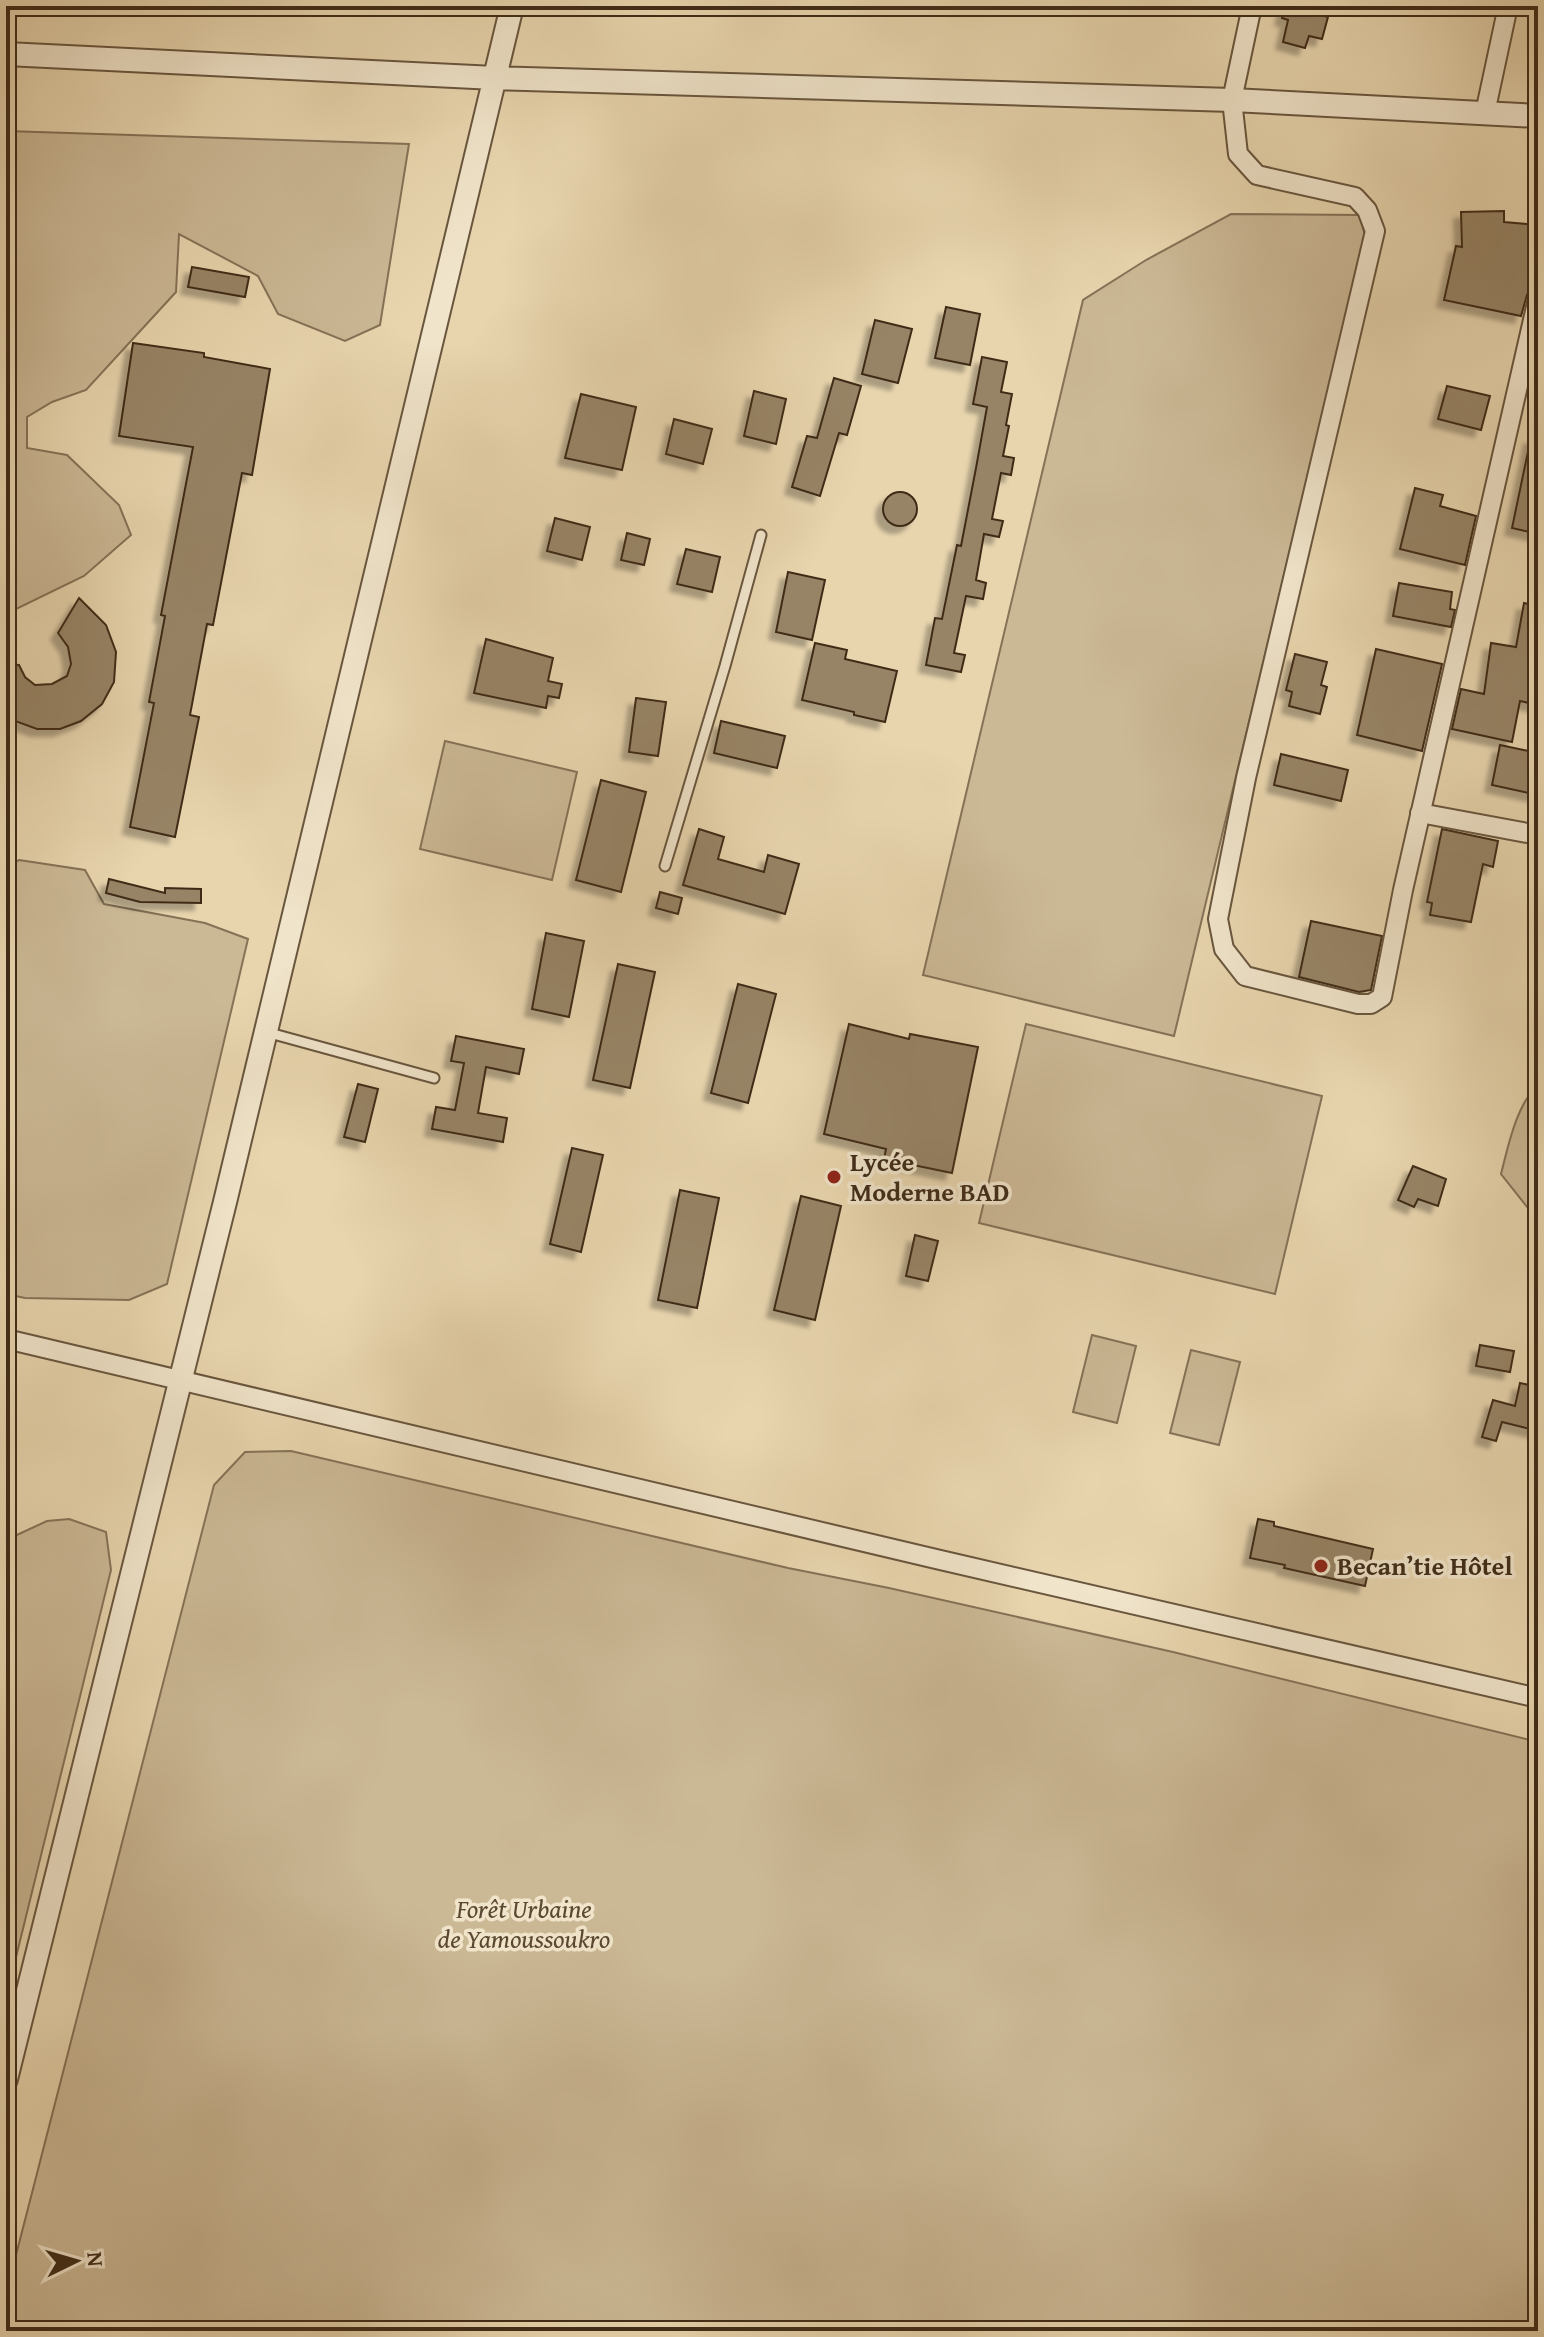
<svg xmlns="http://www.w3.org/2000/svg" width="1544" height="2337" font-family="'Gentium Book Plus',serif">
	<defs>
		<filter id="shadow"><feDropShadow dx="-7" dy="7" stdDeviation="2" flood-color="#0004"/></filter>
	</defs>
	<rect width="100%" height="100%" fill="#e8d5ae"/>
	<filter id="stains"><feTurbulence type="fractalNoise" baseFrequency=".0025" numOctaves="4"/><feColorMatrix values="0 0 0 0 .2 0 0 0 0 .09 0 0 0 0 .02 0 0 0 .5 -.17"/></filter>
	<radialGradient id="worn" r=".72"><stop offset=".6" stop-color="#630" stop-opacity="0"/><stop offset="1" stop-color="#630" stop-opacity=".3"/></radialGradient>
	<path fill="#cbb895" stroke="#857257" stroke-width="2" d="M6 131 409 144 380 325 345 341 278 314 258 276 179 234 176 292 86 390 52 402 27 417V448L67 455 119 505 131 535 84 576 6 614Z
		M1231 214 1360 215 1365 236 1174 1036 923 975 1083 300 1146 260Z
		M445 741 577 772 552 880 420 849Z
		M19 860 85 870 104 904 205 923 248 939 167 1284 129 1300 25 1298 6 1294V868Z
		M1026 1024 1322 1096 1275 1294 979 1223Z
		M1538 1085V1211L1527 1207 1501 1174C1508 1147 1516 1105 1538 1085Z
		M1092 1335 1136 1346 1117 1423 1073 1412Z
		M1191 1350 1240 1362 1219 1445 1170 1433Z
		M291 1451 788 1568 889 1588 1173 1652 1538 1742V2331H6V2294L214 1485 245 1452Z
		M69 1519 106 1532 111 1570 6 1998V1540L47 1521Z"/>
	<path fill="#978466" stroke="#3f2c19" stroke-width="2" filter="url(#shadow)" d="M1285 6H1315L1313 13 1328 17 1322 39 1309 36 1305 48 1283 42 1288 20 1282 18Z
		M1504 211V222L1538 225V281L1537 286 1530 289 1527 295 1521 316 1444 300 1456 246 1462 247 1461 212Z
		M192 267 249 277 245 297 188 287Z
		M946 307 980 314 970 365 935 358Z
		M875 320 912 329 898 383 862 374Z
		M133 343 204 353V357L270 369 252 475 242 473 213 625 207 624 190 715 199 717 175 837 130 827 154 703 149 702 165 616 161 615 193 447 119 436Z
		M982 357 1007 362 1001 392 1012 394 1006 425 1009 426 1003 456 1014 458 1011 475 1001 473 992 519 1003 521 999 537 984 534 976 580 986 583 983 599 966 596 954 653 965 655 961 672 926 665 935 618 942 619 957 545 961 546 976 468 987 407 973 404Z
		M834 378 861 386 847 435 839 433 820 496 792 487 807 436 817 438Z
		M1447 386 1490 396 1481 430 1438 419Z
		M754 391 786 399 776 444 744 436Z
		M581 394 636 407 622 470 565 458Z
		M674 419 712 429 703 464 666 454Z
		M1531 437 1538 438V534L1512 528Z
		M1415 488 1443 495 1440 506 1476 516 1465 565 1400 549Z
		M883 509a17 17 0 1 1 34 0a17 17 0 1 1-34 0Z
		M555 518 590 527 582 560 547 551Z
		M627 533 650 539 644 565 621 560Z
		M686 549 720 557 712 592 677 584Z
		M788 572 825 580 812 640 776 632Z
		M1399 583 1452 592 1450 609 1455 610 1451 627 1393 616Z
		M79 598 106 625 116 652 114 682 102 704 81 721 60 729H37L15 721 6 712V664L19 665 25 677 35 685 52 684 67 676 71 664 68 647 58 633Z
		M1524 603 1538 606V705L1520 701 1512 742 1452 729 1461 689 1484 694 1491 643 1516 647Z
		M486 639 553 658 548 681 562 684 559 698 548 696 546 708 474 693Z
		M815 643 847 650 845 659 897 671 885 722 854 715V712L802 700Z
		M1376 649 1442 664 1422 751 1357 735Z
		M1295 654 1327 662 1321 685 1327 687 1320 714 1289 706 1292 692 1286 690Z
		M636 698 666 702 658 756 629 752Z
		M721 721 785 736 777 768 714 753Z
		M1500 745 1538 753V795L1492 785Z
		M1281 754 1348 770 1341 801 1274 785Z
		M601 780 646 792 621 892 576 880Z
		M699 829 724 837 718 859 764 872 768 855 799 864 785 914 683 885Z
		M1442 829 1498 841 1493 867 1483 864 1471 922 1430 915 1432 903 1427 902Z
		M109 879 165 893V888L201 889V903L140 902 106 893Z
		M660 892 682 898 678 914 656 908Z
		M1311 921 1382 936 1371 990 1359 992 1299 977Z
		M546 933 584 941 569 1017 532 1009Z
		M618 964 655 972 630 1088 593 1080Z
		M738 984 776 994 748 1103 711 1093Z
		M849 1024 909 1039 910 1034 978 1047 952 1173 884 1159 886 1149 824 1134Z
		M456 1036 524 1049 519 1074 486 1067 478 1113 507 1118 503 1142 432 1129 436 1107 455 1110 464 1063 451 1061Z
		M358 1084 378 1089 365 1142 344 1137Z
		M572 1148 603 1155 581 1252 550 1244Z
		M1413 1166 1446 1179 1438 1206 1418 1199 1414 1207 1398 1200Z
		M680 1190 719 1198 697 1308 658 1300Z
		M801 1196 841 1206 815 1320 774 1310Z
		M915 1235 938 1241 928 1281 906 1276Z
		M1480 1345 1514 1351 1510 1372 1476 1366Z
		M1520 1383 1538 1387V1431L1502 1422 1496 1441 1482 1437 1493 1400 1515 1406Z
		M1258 1519 1274 1522V1526L1373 1549 1365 1586 1284 1568 1285 1565 1250 1558Z"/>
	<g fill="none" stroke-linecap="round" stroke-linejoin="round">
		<defs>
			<path id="service" d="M665 866 725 666 761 535
				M266 1032 434 1078"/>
			<path id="minor" d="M1252 6 1232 100 1238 154 1257 175 1355 197 1367 210 1375 231 1246 778 1218 919 1224 949 1245 976 1358 1004H1371L1382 997 1403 890 1538 298
				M1485 113 1508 6
				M1420 813 1538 835
				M6 1339 936 1559 1538 1698"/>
			<path id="tertiary" d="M6 54 495 78 1232 100 1538 116
				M6 2079 225 1202 512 6"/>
		</defs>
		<use href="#service" stroke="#69563e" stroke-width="13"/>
		<use href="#minor" stroke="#69563e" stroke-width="22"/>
		<use href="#tertiary" stroke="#69563e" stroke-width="26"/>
		<use href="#service" stroke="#f0e4ca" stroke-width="9"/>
		<use href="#minor" stroke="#f0e4ca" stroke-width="18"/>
		<use href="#tertiary" stroke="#f0e4ca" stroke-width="22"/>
	</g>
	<g fill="#8f2418" stroke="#f0e4ca" stroke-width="3">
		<circle cx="834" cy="1177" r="8"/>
		<circle cx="1321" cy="1566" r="8"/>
	</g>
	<g text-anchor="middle" stroke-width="7" stroke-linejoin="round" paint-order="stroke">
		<g font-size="26" font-weight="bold" fill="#3f2c19" stroke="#f0e4ca" text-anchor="start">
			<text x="850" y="1171">Lycée<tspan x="850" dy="30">Moderne BAD</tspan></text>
			<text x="1337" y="1575">Becan’tie Hôtel</text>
		</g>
		<g font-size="26" font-style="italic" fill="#5b4832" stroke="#f0e4ca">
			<text x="524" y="1918">Forêt Urbaine<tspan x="524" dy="30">de Yamoussoukro</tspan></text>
		</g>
	</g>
	<rect width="1544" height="2337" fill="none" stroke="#e8d5ae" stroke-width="32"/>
	<rect x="8" y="8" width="1528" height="2321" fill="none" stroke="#3f2c19" stroke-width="4"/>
	<rect x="16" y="16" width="1512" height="2305" fill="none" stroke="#3f2c19" stroke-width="2"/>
	<g transform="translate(76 2261) rotate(85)" stroke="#f0e4ca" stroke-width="6" paint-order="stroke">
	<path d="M0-6L14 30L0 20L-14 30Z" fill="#3f2c19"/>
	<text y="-12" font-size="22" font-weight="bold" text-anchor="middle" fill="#3f2c19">N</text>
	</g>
	<rect width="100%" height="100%" filter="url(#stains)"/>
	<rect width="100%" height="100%" fill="url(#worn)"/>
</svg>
